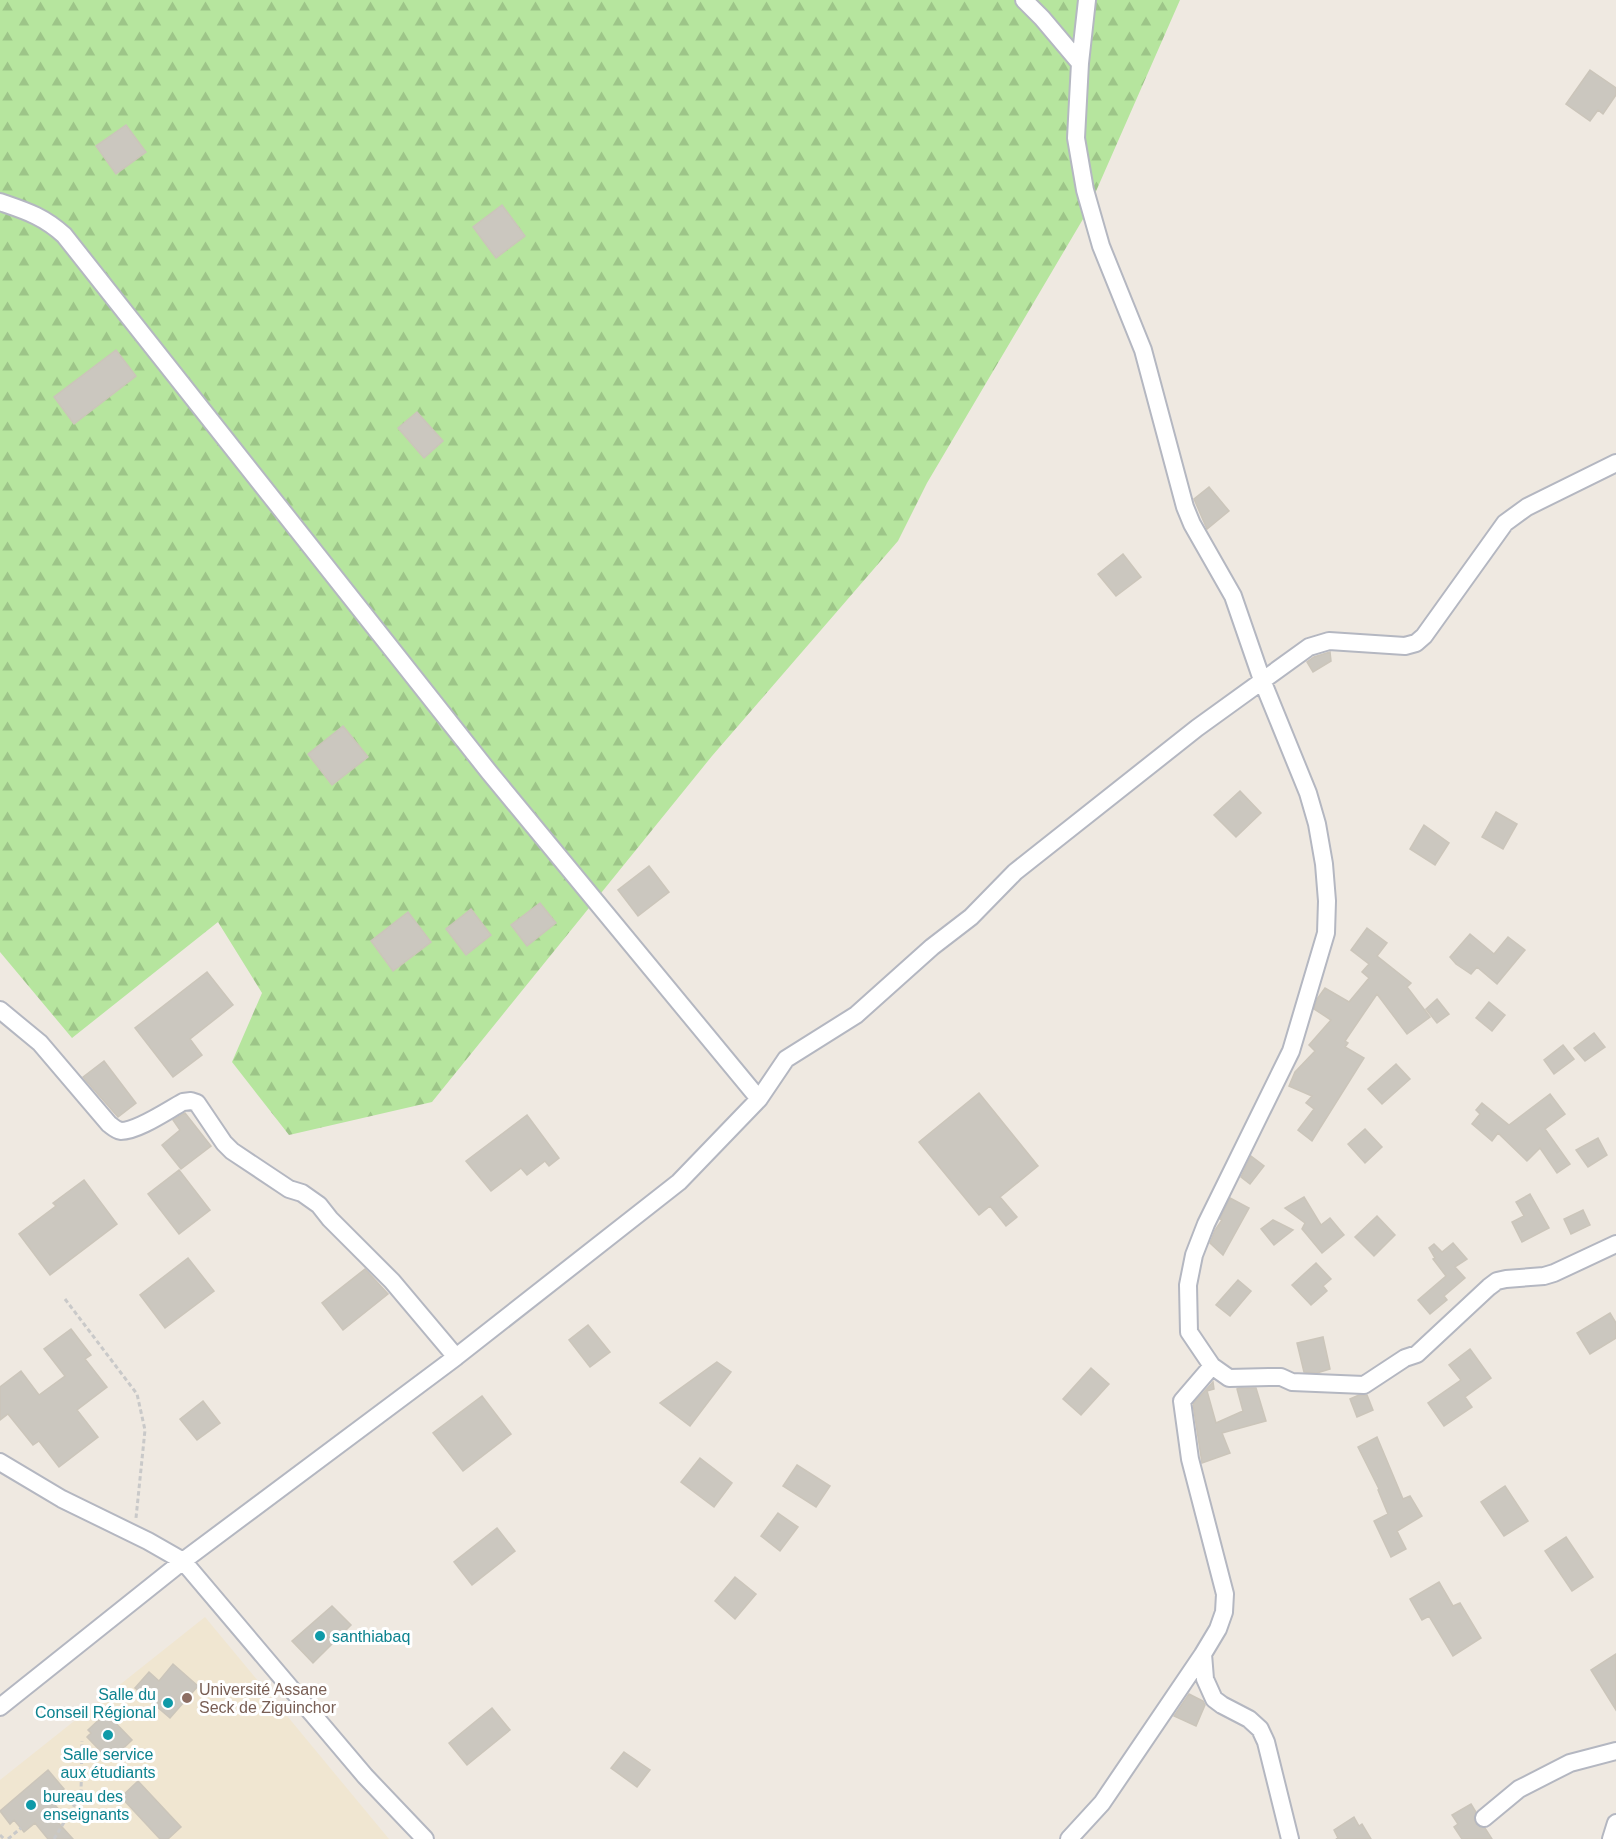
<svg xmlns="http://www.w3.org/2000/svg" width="1616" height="1839" font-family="Helvetica,sans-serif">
	<defs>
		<pattern id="forest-firs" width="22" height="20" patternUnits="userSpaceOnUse" patternTransform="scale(1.5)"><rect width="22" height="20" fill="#b6e59e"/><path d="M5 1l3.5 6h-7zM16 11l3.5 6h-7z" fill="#9dc588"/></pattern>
	</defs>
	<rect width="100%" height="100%" fill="#efe9e1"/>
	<path fill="#f0e6d1" d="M205 1617 389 1839H0V1780Z"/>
	<path fill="url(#forest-firs)" d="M0 0H1180L1086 214 927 483 898 541 712 756 432 1102 289 1135 232 1062 262 993 218 922 72 1038 0 952Z"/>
	<path fill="#cbc7bf" stroke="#cbc5ba" stroke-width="1.5" d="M1590 70 1616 88V95L1603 114 1598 110 1590 121 1566 104Z
		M126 125 146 152 116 174 96 146Z
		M502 205 525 236 496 258 473 227Z
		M116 350 136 376 74 424 54 397Z
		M417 412 443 441 424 458 398 428Z
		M1209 487 1229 511 1207 529 1194 499Z
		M1123 554 1141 577 1116 596 1098 574Z
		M1330 652 1331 661 1313 672 1307 662 1314 657Z
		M343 726 368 757 332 785 308 754Z
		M1240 791 1261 813 1236 837 1214 815Z
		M1496 812 1517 824 1503 849 1482 837Z
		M1424 825 1449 843 1435 865 1410 849Z
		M649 866 669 892 638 916 618 890Z
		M540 903 556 923 527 946 511 925Z
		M471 909 491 935 466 955 446 929Z
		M408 912 431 942 393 971 371 941Z
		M1367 928 1387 943 1377 956 1411 983 1407 987 1430 1017 1407 1034 1377 994 1345 1041 1348 1043 1345 1047 1364 1058 1312 1141 1298 1130 1314 1109 1306 1103 1312 1096 1289 1086 1295 1072 1315 1051 1309 1045 1331 1020 1314 1009 1317 999 1325 988 1349 1002 1369 978 1362 972 1369 964 1351 950Z
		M1470 934 1494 954 1508 937 1525 950 1497 984 1477 967 1471 974 1456 964 1450 957Z
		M207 972 233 1005 190 1039 202 1055 173 1077 135 1028Z
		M1437 999 1449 1014 1437 1023 1426 1009Z
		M1489 1002 1505 1015 1492 1031 1476 1018Z
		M1594 1033 1605 1047 1585 1061 1574 1048Z
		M1563 1045 1574 1059 1554 1074 1544 1060Z
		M104 1061 136 1103 118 1117 83 1077Z
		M1396 1064 1410 1079 1382 1104 1368 1089Z
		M979 1093 1038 1166 1000 1197 1017 1217 1006 1226 990 1206 979 1215 919 1142Z
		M1550 1094 1565 1114 1545 1129 1570 1164 1557 1173 1540 1148 1527 1161 1498 1133 1492 1141 1472 1124 1480 1114 1476 1110 1482 1103 1509 1125Z
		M185 1113 211 1146 181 1169 162 1145 180 1130 173 1120Z
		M527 1115 559 1158 549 1166 545 1161 527 1175 521 1168 491 1191 466 1161Z
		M1365 1129 1382 1147 1365 1163 1348 1144Z
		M1598 1138 1607 1155 1588 1167 1576 1150Z
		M1251 1156 1264 1166 1250 1184 1241 1177Z
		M179 1170 210 1210 179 1234 148 1194Z
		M84 1180 117 1224 50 1275 19 1234 56 1206 53 1203Z
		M1530 1194 1549 1228 1522 1242 1512 1222 1524 1216 1516 1202Z
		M1304 1197 1321 1225 1330 1218 1344 1235 1322 1253 1302 1229 1305 1223 1285 1208Z
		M1230 1198 1249 1208 1223 1255 1210 1243 1215 1230 1222 1220 1220 1219Z
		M1583 1210 1590 1225 1571 1234 1564 1219Z
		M1377 1216 1395 1235 1374 1256 1355 1237Z
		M1273 1220 1293 1230 1274 1245 1261 1229Z
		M1453 1243 1467 1259 1455 1267 1465 1278 1444 1296 1447 1300 1430 1314 1418 1300 1446 1276 1433 1259 1435 1258 1429 1248 1434 1244 1442 1252Z
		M188 1258 214 1291 165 1328 140 1295Z
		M1316 1263 1331 1279 1323 1286 1327 1291 1311 1305 1292 1285Z
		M365 1269 388 1294 343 1330 322 1303Z
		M1238 1280 1251 1291 1230 1316 1216 1305Z
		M1610 1313 1616 1323V1338L1590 1354 1577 1333Z
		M588 1325 610 1352 590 1367 569 1340Z
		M71 1329 91 1355 85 1359 107 1387 77 1410 98 1437 59 1467 39 1441 33 1445 8 1414 0 1420V1387L21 1371 39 1395 65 1376 44 1349Z
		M1323 1337 1330 1369 1317 1373 1304 1372 1297 1343Z
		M1470 1349 1491 1378 1465 1397 1472 1407 1444 1426 1428 1403 1461 1380 1449 1365Z
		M717 1362 731 1372 690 1426 660 1403Z
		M1091 1368 1109 1384 1081 1415 1063 1399Z
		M1213 1382 1214 1389 1207 1391 1216 1423 1243 1411 1237 1389 1239 1388H1256L1266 1421 1222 1433 1230 1453 1202 1463 1193 1404Z
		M1359 1395H1367L1373 1410 1357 1417 1350 1399Z
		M482 1396 511 1434 463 1471 433 1433Z
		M203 1401 220 1423 197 1440 180 1419Z
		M1377 1437 1403 1499 1410 1496 1422 1516 1397 1531 1406 1549 1391 1557 1374 1521 1388 1514 1378 1490 1379 1489 1358 1447Z
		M700 1458 732 1483 714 1507 681 1482Z
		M797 1465 830 1486 816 1507 783 1486Z
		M1505 1486 1528 1521 1504 1536 1481 1502Z
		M778 1513 798 1527 780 1551 761 1536Z
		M497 1528 515 1551 472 1585 454 1562Z
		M1566 1537 1593 1577 1572 1591 1545 1551Z
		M735 1577 756 1594 735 1619 715 1601Z
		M1439 1582 1453 1606 1460 1603 1481 1638 1453 1656 1429 1616 1422 1620 1410 1599Z
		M332 1606 351 1625 313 1663 292 1641Z
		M1616 1654V1710L1591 1670Z
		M173 1664 198 1686 170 1718 135 1688 149 1672 159 1681Z
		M1189 1694 1203 1701 1205 1705 1196 1726 1174 1716Z
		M492 1708 510 1730 467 1765 449 1743Z
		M106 1713 132 1740 110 1761 87 1737 91 1733 88 1730Z
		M624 1752 650 1770 637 1787 611 1768Z
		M48 1770 64 1789 51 1800 60 1811 53 1817 73 1839H48L35 1823 24 1832 14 1820 10 1824 0 1811Z
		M138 1781 181 1827 168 1839H160L121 1797Z
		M1471 1804 1476 1812 1474 1819 1476 1824 1485 1828 1492 1839H1462L1454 1827 1458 1824 1452 1815Z
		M1354 1817 1359 1826 1362 1824 1371 1839H1336L1338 1838 1334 1830Z"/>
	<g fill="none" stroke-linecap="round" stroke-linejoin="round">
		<defs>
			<path id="minor" d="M1024 0 1042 18 1080 63
				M1087 0 1080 63 1076 138 1085 190 1101 246 1143 350 1185 507 1192 524 1233 596 1262 680 1308 793 1317 824 1324 864 1327 901 1326 933 1291 1051 1206 1224 1194 1255 1188 1285 1189 1332 1212 1366 1182 1401 1190 1459 1225 1594 1224 1612 1218 1629 1203 1654 1205 1679 1214 1699 1222 1705 1249 1719 1260 1729 1266 1742 1290 1839
				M0 202C26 211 43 216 64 235L489 772 759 1099
				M0 1010 40 1043 109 1124C113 1127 116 1130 121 1131 138 1131 168 1110 183 1102L191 1101 197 1103 224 1143 232 1151 289 1189 302 1193 319 1205 330 1219 392 1281 456 1357
				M1212 1366 1229 1378 1269 1377H1281L1292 1382 1364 1385 1405 1358 1417 1354 1489 1287 1497 1281 1506 1279 1544 1276 1554 1273 1616 1244
				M0 1462 62 1499 148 1541 183 1561 365 1776 425 1839
				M0 1707 183 1561 456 1357 679 1182 759 1099 786 1059 856 1015 932 947 971 917 1015 872 1197 728 1309 647 1329 641 1405 646 1416 643 1424 636 1505 523 1527 507 1616 463
				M1484 1818 1519 1789 1570 1763 1616 1751
				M1069 1839 1102 1803 1203 1654
				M1611 1839 1616 1823"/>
		</defs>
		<use href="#minor" stroke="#b4b7c1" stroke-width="20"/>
		<path stroke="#c9c9c9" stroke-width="3" stroke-dasharray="4.5 3" stroke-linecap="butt" d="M65 1299 137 1394 145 1430 136 1518
			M0 1835 4 1839
			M8 1839 21 1828
			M54 1839 81 1794 82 1741"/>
		<use href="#minor" stroke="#fff" stroke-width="16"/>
	</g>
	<g fill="#0f9aa8" stroke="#fff" stroke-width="2">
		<circle cx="320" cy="1636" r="6"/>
		<circle cx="168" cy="1703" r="6"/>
		<circle cx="108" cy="1735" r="6"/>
		<circle cx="31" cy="1805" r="6"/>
	</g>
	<circle fill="#8d6e63" stroke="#fff" stroke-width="2" cx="187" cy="1698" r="6"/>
	<g text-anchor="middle" stroke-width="6" stroke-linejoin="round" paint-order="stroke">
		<g font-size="16" fill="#0d838f" stroke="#fff" text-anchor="start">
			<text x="332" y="1642">santhiabaq</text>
			<text x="156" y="1700" text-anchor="end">Salle du<tspan x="156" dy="18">Conseil Régional</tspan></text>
			<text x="108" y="1760" text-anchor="middle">Salle service<tspan x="108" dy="18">aux étudiants</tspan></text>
			<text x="43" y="1802">bureau des<tspan x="43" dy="18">enseignants</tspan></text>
		</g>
		<g font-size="16" fill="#785e54" stroke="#fff" text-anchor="start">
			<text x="199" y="1695">Université Assane<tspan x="199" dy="18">Seck de Ziguinchor</tspan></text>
		</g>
	</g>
</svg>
